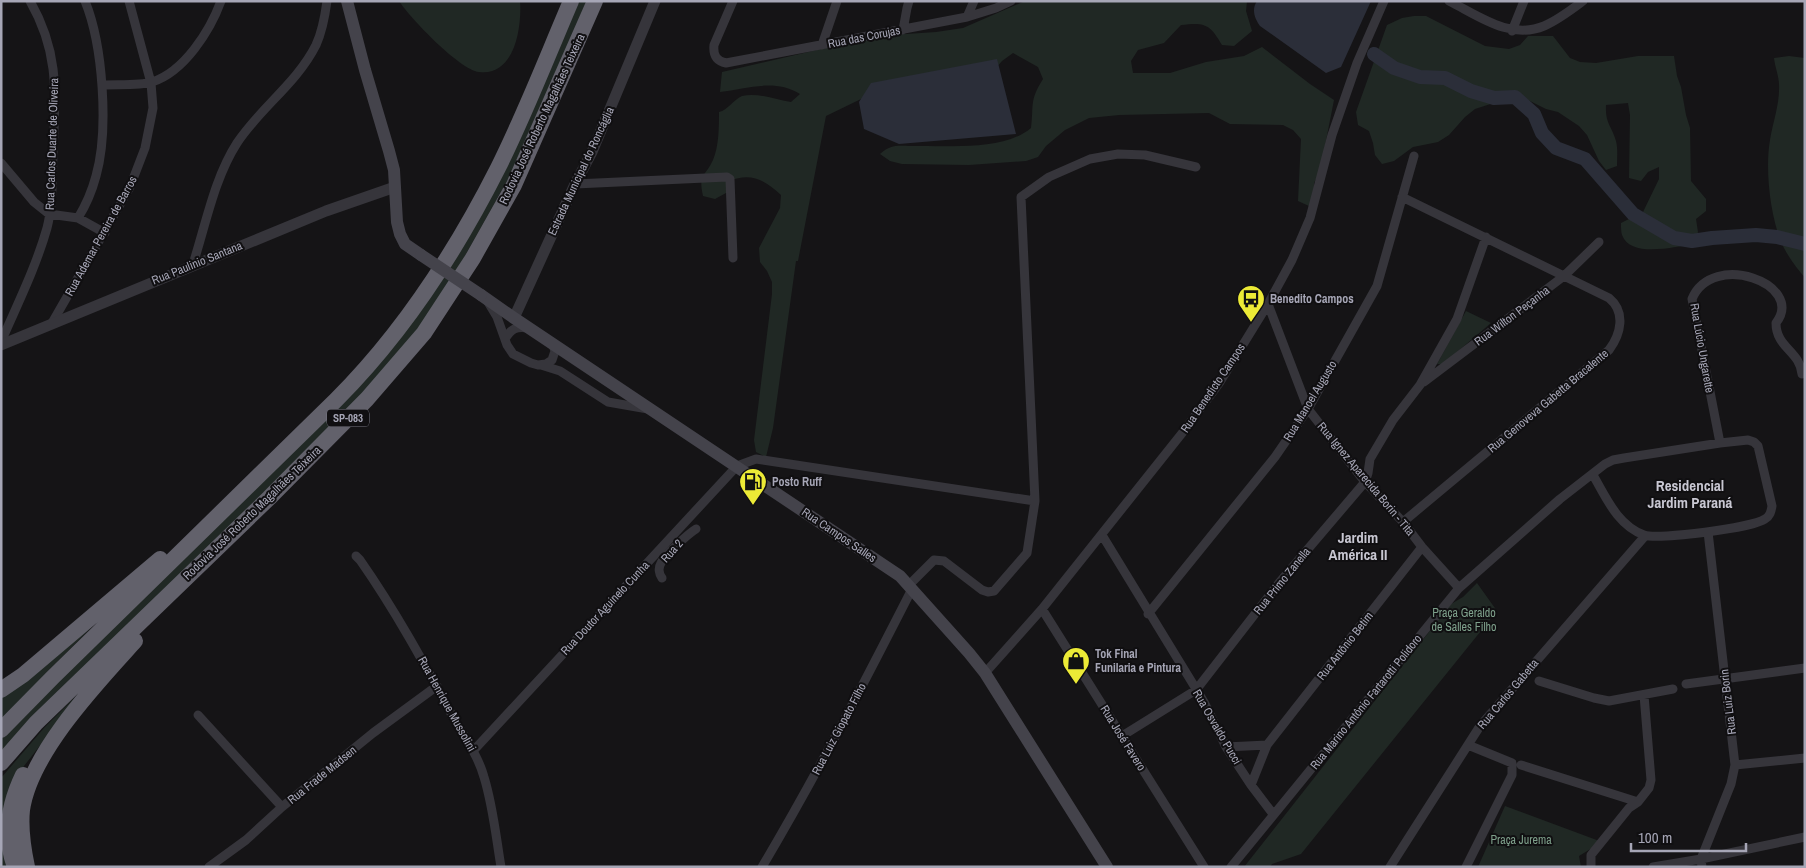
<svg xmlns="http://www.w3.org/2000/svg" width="1806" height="868" font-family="'Archivo Narrow',sans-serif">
	<rect width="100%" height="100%" fill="#151416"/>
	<path fill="#202824" d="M399 1H520C522 26 515 77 479 72 460 70 410 18 399 1Z
		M576 1H589L522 154 442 297 389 368 1 755V737L416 314Z
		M1025 1H1247L1246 11 1252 31 1234 46 1222 45C1210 24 1205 22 1181 25L1164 43 1138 50 1131 61 1133 73H1170L1206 62 1244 56 1262 47 1310 84 1334 100 1320 171 1314 183V195L1309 206 1298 201 1301 139 1293 130 1283 125 1230 124 1209 113 1119 115 1089 118 1065 130 1046 146 1038 157 1026 161 969 165 902 164 890 161 880 154C892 144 896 146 912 146 948 145 1002 152 1031 128 1034 105 1029 101 1043 79L1038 67 1013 53 1002 61 991 74 874 95 861 99 826 116 798 261H796L773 428 766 457 756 452 754 440 772 294V282L767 271 760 262 759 248 780 208 781 195C765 180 751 172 729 181L726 193 715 199 703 196C698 174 705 177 713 160 719 146 719 127 719 112 728 110 733 100 742 96 758 92 776 100 791 102L800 94C774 78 747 89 720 92L722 72 877 36 936 32 963 28Z
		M1414 16H1426L1485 46 1509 49 1520 45 1528 36H1553L1570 58 1580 62 1596 63 1638 56H1674L1677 76 1681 87 1686 115 1690 128 1691 181 1706 199V211L1696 219 1698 232 1695 244C1676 246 1631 259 1622 235 1621 232 1621 227 1621 223L1643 212 1659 179V167L1648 172 1641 181 1629 178 1630 115 1628 103 1606 105C1605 124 1612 126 1616 141 1618 149 1617 158 1617 166L1606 170 1599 161 1587 135 1579 126 1558 112 1546 109 1524 98H1509L1475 109 1465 117 1449 135 1438 142 1413 147 1394 161 1382 164 1375 155 1373 143 1369 131 1358 125 1356 112 1387 25 1402 18Z
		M1789 56 1805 58V278C1796 267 1785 253 1780 239 1770 212 1765 169 1770 140 1773 121 1780 104 1779 84 1779 77 1775 67 1774 58Z
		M1466 311 1491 323 1443 364H1437Z
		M1477 583 1497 611 1301 854 1272 864 1270 867H1244L1451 604 1463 597Z
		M92 627 49 670 1 721V694Z
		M89 683 24 766 16 781 10 867H1V778L44 728Z
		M1505 806 1602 842 1579 856 1581 867H1478Z"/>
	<path fill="#2b2e39" d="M1257 1H1371L1341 67 1326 73 1260 26C1255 19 1251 10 1257 1Z
		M997 59 1016 134 899 144 864 129 859 102 871 83Z"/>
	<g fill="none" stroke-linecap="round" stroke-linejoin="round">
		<path stroke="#2b2e39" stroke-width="14" d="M1374 54 1394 68 1420 77 1445 78 1471 91 1494 98 1515 97 1534 114 1542 133 1556 148 1585 159 1633 214 1674 238 1692 241 1712 238 1756 235 1777 237 1805 244"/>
		<path stroke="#36353b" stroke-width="9" d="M733 1 714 45C713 55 716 61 726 63L967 17 996 8 1011 1
			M1449 1C1479 16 1510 40 1544 26 1558 20 1571 10 1583 1
			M967 17 974 1
			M903 30 907 8 909 1
			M1512 31 1524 1
			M822 45 837 1
			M102 85C116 84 139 86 152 82 184 72 210 31 221 1
			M1 163 34 202 49 214 78 218 105 233
			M575 184 727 177 730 179 733 258
			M1402 197 1609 298C1626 312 1621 334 1609 350L1403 522
			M78 218C86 205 92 191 96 176 109 130 103 45 85 1
			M193 264C206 224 214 179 237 143 260 108 297 83 316 45 322 32 325 16 327 1
			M488 302 497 317 507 345 513 354 531 363 538 365 546 364 552 360 555 351 553 345
			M1268 304 1308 409 1365 482 1403 522 1422 547 1459 588
			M52 323 130 187 145 148 153 108 151 83 129 1
			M505 339C511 329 516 326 528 328
			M1 342C17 305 36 267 47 228 53 205 52 180 53 156 55 98 61 55 30 1
			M541 365 560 371 608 402 648 409
			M1424 382 1564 276 1599 242
			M1720 443 1692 299C1712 250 1806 284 1776 323 1776 348 1800 351 1802 374
			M1102 535 1204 702 1226 747 1251 785 1273 814
			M356 556 360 560C395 610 424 663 453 717 464 737 478 755 484 777 493 806 496 837 501 867
			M662 578C659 574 658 568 661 563 665 555 688 534 696 529
			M909 585 934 560 944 561 982 590 988 592 994 591 1027 553 1035 501
			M1042 609 1204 867
			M1148 614 1275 457 1308 409 1377 286 1414 156
			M985 673 1042 609 1183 432 1220 382 1268 304 1292 260 1310 218 1332 135 1357 63 1384 1
			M1539 681 1594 698 1609 701 1673 689
			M1686 684 1805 668
			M198 715 282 807
			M1122 736 1196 690 1279 583 1365 482 1368 473 1370 459 1393 420 1420 385 1457 319 1486 237
			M1267 745 1422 547
			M1226 747 1267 745 1251 785
			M474 750 737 466 756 459 1035 501 1021 197 1049 177 1090 159 1118 154 1145 155 1196 167
			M1521 765 1638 802
			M1735 765 1805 758
			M209 867 246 840 282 807 373 733 437 686
			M762 867C816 776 864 683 912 589
			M1231 867 1459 588 1560 499 1605 464 1613 460 1624 458 1720 443 1748 440 1754 442 1758 446 1772 506C1771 512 1770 516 1765 519 1752 528 1658 540 1644 535 1617 525 1606 497 1593 475
			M1390 867 1480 726 1645 536
			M1466 867 1512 775V763L1468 745
			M1591 867V855L1629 808 1638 802 1649 788 1651 780 1644 695
			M1653 867 1701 859 1805 837
			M1702 867 1701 859 1731 784 1735 765 1708 532"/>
		<path stroke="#36353b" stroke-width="11" d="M514 318 575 184 592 152 655 1
			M1 345 326 211 395 187"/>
		<path stroke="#44434b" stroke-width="12" d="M347 1 365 70 389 151 394 170 397 222 400 234 405 244 421 255
			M481 295 514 318 900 576 969 653 985 673 1107 867"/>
		<path stroke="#62616b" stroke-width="16" d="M1 690 23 675 160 559
			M1 730 53 677 336 400C403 333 455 253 498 168 525 114 547 57 571 1
			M1 763 36 723 269 498 367 399 424 333 473 258 514 185 595 1
			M15 867C3 835 9 804 23 775
			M27 867C23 848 20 829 22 810 30 753 97 683 135 641"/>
		<path stroke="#44434b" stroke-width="12" d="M421 255 481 295"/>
	</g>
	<defs>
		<symbol id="bus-pin" viewBox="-11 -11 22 30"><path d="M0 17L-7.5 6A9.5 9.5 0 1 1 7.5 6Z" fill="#ecea36" stroke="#100f11"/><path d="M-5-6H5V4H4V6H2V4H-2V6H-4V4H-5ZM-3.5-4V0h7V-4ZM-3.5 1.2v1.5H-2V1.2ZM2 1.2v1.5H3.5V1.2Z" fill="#111"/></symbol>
		<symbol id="fuel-pin" viewBox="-11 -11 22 30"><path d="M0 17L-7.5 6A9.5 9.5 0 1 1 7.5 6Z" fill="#ecea36" stroke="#100f11"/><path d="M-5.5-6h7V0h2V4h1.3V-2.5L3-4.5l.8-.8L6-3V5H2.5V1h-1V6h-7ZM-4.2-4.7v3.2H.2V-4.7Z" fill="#111"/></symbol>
		<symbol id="shop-pin" viewBox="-11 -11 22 30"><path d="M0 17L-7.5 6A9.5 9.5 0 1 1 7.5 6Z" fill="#ecea36" stroke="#100f11"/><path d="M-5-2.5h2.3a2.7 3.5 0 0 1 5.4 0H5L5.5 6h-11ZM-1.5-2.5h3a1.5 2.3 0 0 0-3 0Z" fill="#111"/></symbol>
	</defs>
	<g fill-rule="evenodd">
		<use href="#bus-pin" x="1235" y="283" width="32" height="43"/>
		<use href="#fuel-pin" x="737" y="466" width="32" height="43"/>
		<use href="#shop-pin" x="1060" y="645" width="32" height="43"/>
	</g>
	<g text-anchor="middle" stroke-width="4" stroke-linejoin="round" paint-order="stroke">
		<rect fill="#100f11" stroke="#797984" stroke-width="1" x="327" y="409.5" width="42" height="17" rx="4"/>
		<g font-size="11" font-weight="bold" fill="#a6a6b6">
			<text x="348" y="422">SP-083</text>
		</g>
		<g font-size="12" fill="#a6a6b6" stroke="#100f11">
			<text transform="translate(864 37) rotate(-11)" y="4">Rua das Corujas</text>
			<text transform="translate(542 119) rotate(-65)" y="4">Rodovia José Roberto Magalhães Teixeira</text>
			<text transform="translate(52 144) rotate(-88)" y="4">Rua Carlos Duarte de Oliveira</text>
			<text transform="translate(581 171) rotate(-65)" y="4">Estrada Municipal do Roncáglia</text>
			<text transform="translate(101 236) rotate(-61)" y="4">Rua Ademar Pereira de Barros</text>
			<text transform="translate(197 263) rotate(-22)" y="4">Rua Paulinio Santana</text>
			<text transform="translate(1512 316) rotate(-37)" y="4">Rua Wilton Peçanha</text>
			<text transform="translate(1702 348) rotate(80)" y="4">Rua Lúcio Ungarette</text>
			<text transform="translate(1213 388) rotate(-56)" y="4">Rua Benedicto Campos</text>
			<text transform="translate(1310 401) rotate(-59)" y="4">Rua Manoel Augusto</text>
			<text transform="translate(1548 401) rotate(-40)" y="4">Rua Genoveva Gabetta Bracalente</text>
			<text transform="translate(1366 479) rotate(50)" y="4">Rua Ignez Aparecida Borin - Tita</text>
			<text transform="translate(252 513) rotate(-44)" y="4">Rodovia José Roberto Magalhães Teixeira</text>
			<text transform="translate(839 535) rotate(34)" y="4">Rua Campos Salles</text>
			<text transform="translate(672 551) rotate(-48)" y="4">Rua 2</text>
			<text transform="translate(1282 581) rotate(-51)" y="4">Rua Primo Zanella</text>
			<text transform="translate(605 608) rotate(-47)" y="4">Rua Doutor Aguinelo Cunha</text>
			<text transform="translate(1345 646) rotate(-52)" y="4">Rua Antônio Betim</text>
			<text transform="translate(1508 694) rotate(-50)" y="4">Rua Carlos Gabetta</text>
			<text transform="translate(1366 702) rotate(-51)" y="4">Rua Marino Antônio Fartarotti Polidoro</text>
			<text transform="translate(1728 702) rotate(-97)" y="4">Rua Luiz Borin</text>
			<text transform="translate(447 704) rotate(61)" y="4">Rua Henrique Mussolini</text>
			<text transform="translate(1217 727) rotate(60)" y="4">Rua Osvaldo Pucci</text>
			<text transform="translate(839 729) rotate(-62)" y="4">Rua Luiz Giopato Filho</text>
			<text transform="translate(1123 738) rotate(58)" y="4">Rua José Favero</text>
			<text transform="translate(322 775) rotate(-39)" y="4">Rua Frade Madsen</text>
		</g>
		<g font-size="12" font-weight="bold" fill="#a6a6b6" stroke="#100f11" text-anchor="start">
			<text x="1270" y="303">Benedito Campos</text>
			<text x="772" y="486">Posto Ruff</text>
			<text x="1095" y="658">Tok Final<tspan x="1095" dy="14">Funilaria e Pintura</tspan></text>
		</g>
		<g font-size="12" fill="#7ea08b" stroke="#100f11">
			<text x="1464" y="617">Praça Geraldo<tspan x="1464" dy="14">de Salles Filho</tspan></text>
			<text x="1521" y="844">Praça Jurema</text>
		</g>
		<g font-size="15" font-weight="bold" fill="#c8c7d2" stroke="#100f11">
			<text x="1690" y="491">Residencial<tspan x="1690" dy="17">Jardim Paraná</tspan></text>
			<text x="1358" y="543">Jardim<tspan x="1358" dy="17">América II</tspan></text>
		</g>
	</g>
	<rect width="1806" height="868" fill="none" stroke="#a6a6b6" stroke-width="5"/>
	<path d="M1631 843v8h115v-8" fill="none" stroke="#a6a6b6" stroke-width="2.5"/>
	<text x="1638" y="843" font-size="15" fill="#a6a6b6" stroke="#100f11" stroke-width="4" paint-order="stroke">100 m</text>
</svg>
